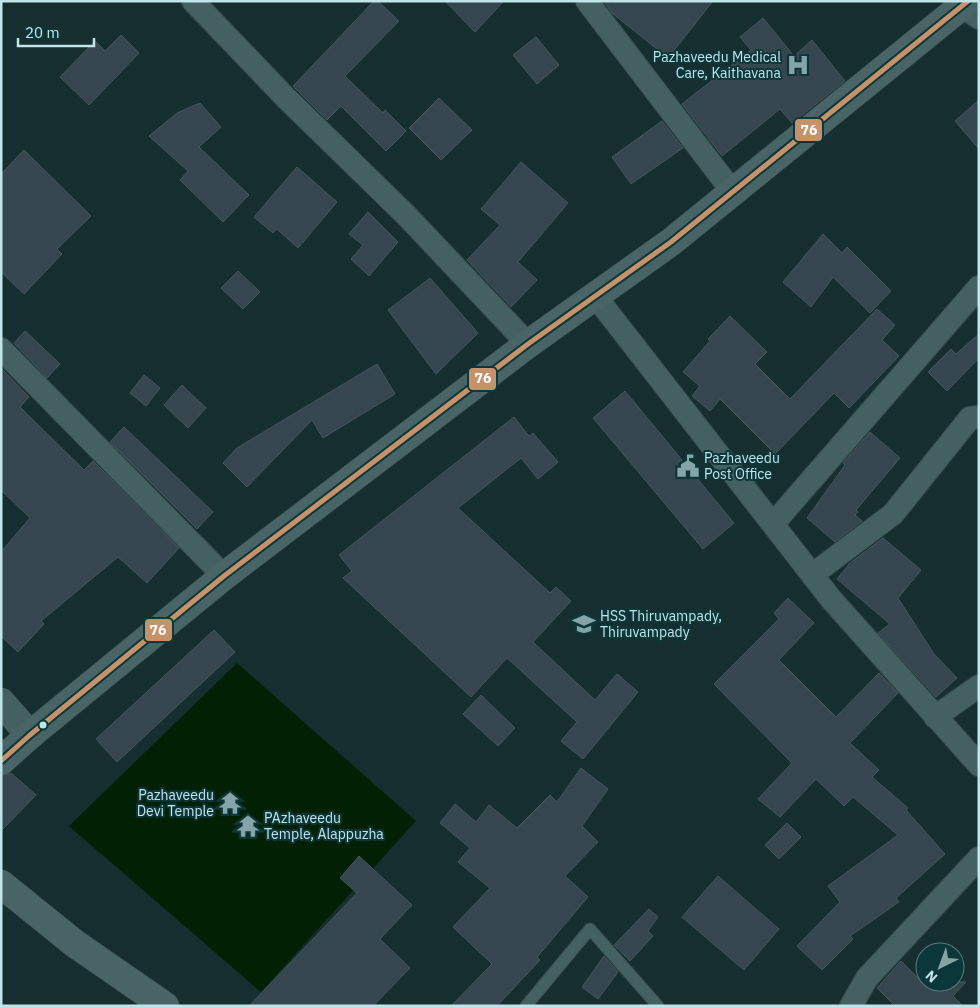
<svg xmlns="http://www.w3.org/2000/svg" width="980" height="1007" font-family="'IBM Plex Sans',sans-serif">
	<rect width="100%" height="100%" fill="#162e30"/>
	<path fill="#022004" d="M237 663 416 821 261 992 69 826Z"/>
	<path fill="#36464f" stroke="#45565f" d="M374 1H378L399 21 345 76 383 113 385 110 406 131 386 151 341 106 327 120 293 86Z
		M445 1H504L475 32Z
		M604 1H713L668 58 612 13Z
		M763 18 794 56 812 40 845 81 792 123 780 109 722 156 682 104 751 50 740 37Z
		M121 35 139 53 89 105 60 77 95 41 105 51Z
		M536 37 559 65 537 84 513 55Z
		M439 98 472 130 441 160 409 128Z
		M979 100V149L955 121Z
		M200 103 221 127 199 147 249 195 223 222 180 180 188 171 149 136 177 113Z
		M662 121 683 148 631 184 612 157Z
		M24 150 91 216 57 249 62 254 24 294 1 272V174Z
		M521 162 568 203 518 262 537 280 511 307 467 260 500 225 481 209Z
		M297 167 337 202 298 248 277 229 273 233 254 217Z
		M368 212 398 242 369 276 351 259 363 245 349 234Z
		M823 234 842 253 847 247 891 291 870 313 833 277 811 307 783 282Z
		M238 271 260 292 243 309 221 288Z
		M430 278 478 333 436 374 388 310Z
		M877 309 895 325 882 340 899 356 849 408 834 393 775 454 720 399 710 411 692 396 700 386 683 372 710 341 708 339 730 316 767 352 755 364 790 399Z
		M25 331 60 364 47 378 14 343Z
		M979 334V358L947 391 928 372 951 349 956 354Z
		M377 364 395 394 323 438 312 420 247 487 223 463 237 448Z
		M1 368 29 397 20 407 84 470 93 461 179 548 147 583 118 557 41 621 44 624 18 652 1 636V552L30 518 1 490Z
		M144 375 160 388 146 406 130 393Z
		M182 385 206 408 188 428 164 405Z
		M625 391 734 523 703 549 593 418Z
		M514 417 529 436 533 433 558 462 538 479 521 458 458 508 550 593 556 587 571 601 533 642 595 700 617 674 638 692 583 759 561 741 577 722 507 658 471 697 343 578 352 571 339 555Z
		M124 427 213 512 197 529 110 442Z
		M870 432 900 458 856 510 858 512 855 515 862 521 835 542 807 518 845 465 843 463Z
		M883 538 921 570 898 598 934 654 957 678 936 697 878 633 890 624 837 579 850 563Z
		M788 598 814 623 779 660 836 717 879 673 898 693 850 743 879 770 872 777 908 808 906 810 945 854 896 898 899 902 850 936 853 939 822 970 797 946 840 902 828 886 898 835 853 797 844 806 816 779 780 817 758 799 792 763 714 684 779 619 774 613Z
		M214 630 235 652 117 762 96 739Z
		M481 695 515 728 498 746 463 714Z
		M581 768 608 789 582 826 598 842 565 876 588 897 537 957 540 960 497 1006H451L492 964 453 927 490 888 458 862 470 848 440 823 455 804 476 822 489 805 517 828 550 795 557 802Z
		M11 773 36 795 1 831V776Z
		M787 823 801 837 779 859 765 845Z
		M359 856 412 905 380 939 410 968 373 1006H249L357 893 340 878Z
		M718 876 779 929 744 970 682 917Z
		M649 909 658 917 648 931 653 936 630 961 614 945Z
		M604 956 618 972 598 999 582 987Z
		M901 961 922 982H966L953 996 963 1006H895L877 988Z"/>
	<g fill="none" stroke-linecap="round" stroke-linejoin="round">
		<defs>
			<path id="service" d="M526 1006 590 929 658 1006"/>
			<path id="minor" d="M193 1 286 98 406 215 528 344
				M587 1 732 191
				M963 7 979 18
				M596 297 831 599 979 765
				M1 349 224 576
				M773 524 979 287
				M812 575 893 514 970 418 979 417
				M935 717 979 686
				M851 1006 867 978 979 858"/>
			<path id="tertiary" d="M1 702 30 735"/>
			<path id="secondary" d="M1 761 30 735 224 576 528 344 671 242 968 1
				M1 884 74 943 165 1006"/>
		</defs>
		<use href="#service" stroke="#374b4d" stroke-width="13"/>
		<use href="#minor" stroke="#374b4d" stroke-width="24"/>
		<use href="#tertiary" stroke="#374b4d" stroke-width="29"/>
		<use href="#secondary" stroke="#374b4d" stroke-width="29"/>
		<use href="#service" stroke="#456062" stroke-width="11"/>
		<use href="#minor" stroke="#456062" stroke-width="22"/>
		<use href="#tertiary" stroke="#456062" stroke-width="28"/>
		<use href="#secondary" stroke="#486466" stroke-width="28"/>
		<defs>
			<path id="bus-1" d="M1 761 30 735 224 576 528 344 671 242 968 1"/>
		</defs>
		<use href="#bus-1" stroke="#0c373a" stroke-width="9"/>
		<use href="#bus-1" stroke="#c7916a" stroke-width="5"/>
	</g>
	<defs>
		<symbol id="hospital-bare" viewBox="-9 -9 18 18"><path d="M-5-5h3v3.5h4V-5h3V5h-3V1.5h-4V5h-3Z" fill="#84a4a7" stroke="#0c373a" stroke-width="2.5" paint-order="stroke"/></symbol>
		<symbol id="civic-bare" viewBox="-9 -9 18 18"><path d="M-.6-6.5H3V-4.5H.6V-3L4-1V1h2V6H-6V1h2V-1L-.6-3ZM-1.2 2.5V6h2.4V2.5Z" fill="#84a4a7" stroke="#0c373a" stroke-width="2.5" paint-order="stroke"/></symbol>
		<symbol id="school-bare" viewBox="-9 -9 18 18"><path d="M0-5L7-2L0 1L-7-2ZM-4 1L0 2.5L4 1V4Q0 6-4 4Z" fill="#84a4a7" stroke="#0c373a" stroke-width="2.5" paint-order="stroke"/></symbol>
		<symbol id="temple-bare" viewBox="-9 -9 18 18"><path d="M0-6L5-2H3V0L6.5 2.5H4V6H1.5V3h-3V6H-4V2.5H-6.5L-3 0V-2H-5Z" fill="#84a4a7" stroke="#0c373a" stroke-width="2.5" paint-order="stroke"/></symbol>
	</defs>
	<g fill-rule="evenodd">
		<use href="#hospital-bare" x="782" y="49" width="32" height="32"/>
		<use href="#civic-bare" x="672" y="450" width="32" height="32"/>
		<use href="#school-bare" x="568" y="608" width="32" height="32"/>
		<use href="#temple-bare" x="214" y="787" width="32" height="32"/>
		<use href="#temple-bare" x="232" y="810" width="32" height="32"/>
	</g>
	<circle fill="#c0e4e7" stroke="#0c373a" stroke-width="2" cx="43" cy="725" r="4.5"/>
	<g text-anchor="middle" stroke-width="4" stroke-linejoin="round" paint-order="stroke">
		<g font-size="14" fill="#c0e4e7" stroke="#0c373a" text-anchor="start">
			<text x="781" y="62" text-anchor="end">Pazhaveedu Medical<tspan x="781" dy="16">Care, Kaithavana</tspan></text>
			<text x="704" y="463">Pazhaveedu<tspan x="704" dy="16">Post Office</tspan></text>
			<text x="600" y="621">HSS Thiruvampady,<tspan x="600" dy="16">Thiruvampady</tspan></text>
			<text x="214" y="800" text-anchor="end">Pazhaveedu<tspan x="214" dy="16">Devi Temple</tspan></text>
			<text x="264" y="823">PAzhaveedu<tspan x="264" dy="16">Temple, Alappuzha</tspan></text>
		</g>
	</g>
	<g stroke="#0c373a" stroke-width="2">
		<rect x="794" y="118" width="29" height="24" rx="5" fill="#c7916a"/>
		<rect x="468" y="367" width="29" height="24" rx="5" fill="#c7916a"/>
		<rect x="144" y="618" width="29" height="24" rx="5" fill="#c7916a"/>
	</g>
	<g font-size="14" text-anchor="middle" font-weight="bold" fill="#fff">
		<text x="809" y="135">76</text>
		<text x="483" y="383">76</text>
		<text x="158" y="635">76</text>
	</g>
	<rect width="980" height="1007" fill="none" stroke="#c0e4e7" stroke-width="5"/>
	<g transform="translate(940 967) rotate(222)"><circle r="24" fill="#0c373a" stroke="#547c7f"/>
	<path d="M0-4L9 19L0 12L-9 19Z" fill="#84a4a7"/>
	<text y="-8" font-size="14" font-weight="bold" text-anchor="middle" fill="#c0e4e7">N</text>
	</g>
	<path d="M18 38v8h76v-8" fill="none" stroke="#c0e4e7" stroke-width="2.5"/>
	<text x="25" y="38" font-size="15" fill="#c0e4e7" stroke="#0c373a" stroke-width="4" paint-order="stroke">20 m</text>
</svg>
